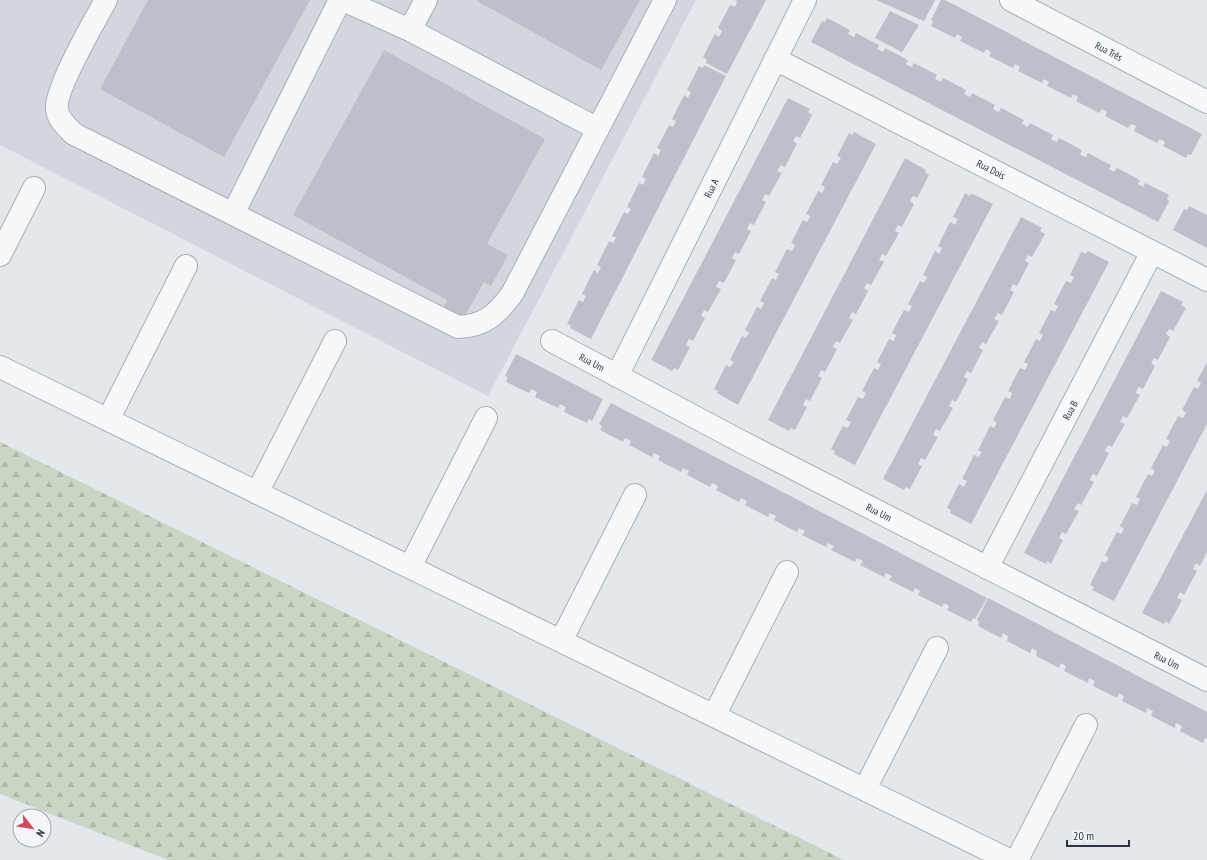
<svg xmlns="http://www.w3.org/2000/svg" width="1207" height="860" font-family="'PT Sans Narrow',sans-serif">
	<defs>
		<pattern id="forest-firs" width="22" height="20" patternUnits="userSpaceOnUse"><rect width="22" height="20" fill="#c9d6c5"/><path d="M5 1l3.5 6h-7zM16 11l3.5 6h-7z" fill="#adb8ab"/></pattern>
	</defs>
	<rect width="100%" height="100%" fill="#e4e7ec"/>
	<path fill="#d2d6de" d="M0 0H696L488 396 0 145Z"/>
	<path fill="url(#forest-firs)" d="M0 442 747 812 844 860H168L0 794Z"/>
	<path fill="#bbc0ca" d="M148 0H310L224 157 100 89Z
		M478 0H640L601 70 477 1Z
		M735 0H766L727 74 706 63 707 60 703 57 715 34 719 37 722 31 718 28 730 5 735 7 737 2Z
		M876 0H935L924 21Z
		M941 0H945L1202 134 1191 155 1188 154 1186 158 1163 146 1165 142 1160 139 1157 143 1134 131 1136 126 1131 124 1128 128 1105 116 1107 112 1102 109 1099 113 1076 101 1078 97 1073 94 1071 98 1047 86 1049 82 1044 79 1042 83 1018 71 1020 67 1015 64 1013 68 989 56 991 52 986 49 984 53 960 41 962 37 957 34 955 38 931 26 933 22 931 20Z
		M890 11 919 25 902 52 875 38Z
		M827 18 850 30 848 34 854 37 856 33 879 45 877 49 883 52 885 48 908 60 906 64 909 66 912 67 914 63 937 75 935 79 941 82 943 78 966 90 964 94 970 97 972 93 995 105 993 109 996 111 999 112 1001 108 1024 120 1022 124 1028 127 1030 123 1053 135 1051 139 1057 142 1059 138 1082 150 1080 154 1082 156 1086 157 1088 153 1111 165 1109 169 1114 172 1117 168 1140 180 1138 184 1143 187 1145 183 1169 195 1167 199 1169 201 1158 222 811 42 822 21 825 22Z
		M384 50 545 139 487 244 508 255 491 286 484 282 463 319 443 308 447 300 293 215Z
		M704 65 726 76 591 339 570 328 571 325 567 324 579 300 583 302 586 296 582 294 594 270 598 273 601 267 597 265 609 241 613 243 616 238 612 236 624 212 628 214 631 209 627 207 639 183 643 185 646 179 642 177 654 153 658 156 661 150 657 148 669 125 673 127 676 121 672 119 684 95 688 98 691 92 687 90 699 66 703 68Z
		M788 98 810 109 808 112 812 115 800 138 796 136 793 141 797 144 785 167 781 165 777 171 782 173 769 196 765 194 762 200 766 202 754 225 750 223 747 229 751 231 739 254 735 252 732 258 736 260 724 283 719 281 716 287 721 289 708 312 704 310 701 316 705 318 693 341 689 339 686 345 690 347 678 370 674 368 672 371 651 360Z
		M854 132 876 144 738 405 717 393 718 391 714 389 726 365 730 367 734 362 730 360 742 336 746 338 749 333 745 330 757 307 761 309 764 303 760 301 772 278 776 280 779 274 775 272 787 249 792 251 795 245 791 243 803 220 807 222 809 219 810 216 806 214 818 191 822 193 825 187 821 185 833 162 837 164 841 158 837 156 849 133 853 135Z
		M905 158 926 170 925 172 929 175 917 198 913 196 910 201 914 204 902 227 898 225 895 231 899 233 886 256 882 254 879 260 884 262 871 285 867 283 864 288 868 291 856 314 852 312 849 318 853 320 840 343 836 341 833 347 837 349 825 372 821 370 818 376 822 378 810 401 806 399 803 405 807 407 795 430 791 428 789 431 768 420Z
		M965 193 970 196 971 193 993 204 855 465 834 454 835 451 831 449 843 426 848 428 851 422 846 420 858 397 863 399 866 393 862 391 874 368 878 370 881 364 877 362 889 339 894 341 896 335 892 333 904 310 909 312 912 306 908 304 920 281 924 283 927 277 923 275 935 251 939 254 942 248 938 246 950 222 955 225 958 219 953 217Z
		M1189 206 1207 215V248L1173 230 1184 209 1187 210Z
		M1021 217 1042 228 1040 231 1045 234 1032 257 1028 255 1025 261 1029 263 1017 286 1013 284 1010 290 1014 292 1002 315 998 313 994 319 999 321 986 344 982 342 979 348 983 350 971 373 967 371 964 377 968 379 956 402 952 400 949 406 953 408 940 431 936 429 933 435 938 437 925 460 921 458 918 464 922 466 910 489 906 487 904 490 883 479Z
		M1088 251 1109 262 971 524 950 513 951 510 947 508 959 484 964 487 967 481 962 479 974 455 979 457 982 452 978 450 990 426 994 428 997 423 993 420 1005 397 1010 399 1012 393 1008 391 1020 368 1025 370 1028 364 1024 362 1036 339 1040 341 1043 335 1039 333 1051 310 1055 312 1058 306 1054 304 1066 281 1071 283 1074 277 1070 275 1081 252 1086 254Z
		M1161 291 1183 302 1181 305 1186 308 1173 331 1169 329 1166 334 1170 337 1158 360 1154 358 1151 363 1155 366 1143 389 1139 387 1137 389 1136 393 1140 395 1127 418 1123 416 1120 422 1125 424 1112 447 1108 445 1105 451 1109 453 1097 476 1093 474 1091 477 1090 480 1094 482 1081 505 1078 503 1074 509 1079 511 1066 534 1062 532 1059 538 1063 540 1051 564 1047 561 1046 564 1024 553Z
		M516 354 603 399 592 421 589 419 587 423 564 412 566 407 560 404 558 408 535 397 537 392 531 389 529 393 506 382 508 377 505 376Z
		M1207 362V424L1114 601 1092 590 1094 587 1090 585 1102 561 1106 563 1109 558 1105 555 1117 532 1121 534 1124 529 1120 526 1132 503 1137 505 1140 499 1136 497 1148 474 1152 476 1155 471 1151 468 1163 445 1167 447 1170 441 1166 439 1178 416 1183 418 1186 413 1182 410 1194 387 1198 389 1201 383 1197 381Z
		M611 403 987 598 975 619 973 618 971 622 947 610 949 606 944 603 942 607 918 595 920 591 915 588 913 592 889 580 892 576 886 573 884 577 860 565 863 561 857 558 855 562 831 550 834 546 828 543 826 547 802 535 805 531 799 528 797 532 774 520 776 516 770 513 768 517 745 505 747 501 741 498 739 502 716 490 718 486 712 483 710 487 687 475 689 471 683 468 681 472 658 460 660 456 654 453 652 457 629 445 631 441 628 439 625 438 623 442 600 430 602 426 599 424Z
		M1207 490V552L1200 566 1196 563 1193 569 1197 571 1184 595 1180 592 1177 598 1182 600 1169 624 1165 621 1164 624 1142 613Z
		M988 598 1207 712V739L1205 738 1203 743 1180 731 1182 726 1176 723 1175 728 1151 716 1153 711 1147 708 1146 713 1122 701 1124 696 1119 693 1117 698 1093 686 1095 681 1089 678 1088 683 1064 671 1066 666 1061 663 1059 668 1036 656 1037 651 1032 648 1030 653 1007 641 1008 636 1003 633 1001 638 978 626 979 621 977 620Z"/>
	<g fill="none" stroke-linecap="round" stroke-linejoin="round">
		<defs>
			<path id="minor" d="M106 0C95 20 54 91 57 109 58 120 67 127 74 134L458 327C485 326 497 314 512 294L665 0
				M343 0 410 30 598 129
				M1011 0 1207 102
				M410 30 426 0
				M775 59 1207 280
				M233 214 340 0
				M0 255 34 188
				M552 341 740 441 1207 680
				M0 367 1009 860
				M617 376 805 0
				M108 420 186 266
				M257 493 335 341
				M410 567 486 418
				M987 568 1152 252
				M561 641 635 495
				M714 716 787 572
				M865 789 937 648
				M1017 860 1086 725"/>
		</defs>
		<use href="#minor" stroke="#a9aeb7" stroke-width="24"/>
		<use href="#minor" stroke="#f7f8fa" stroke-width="22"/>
	</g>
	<g text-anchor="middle" stroke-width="3" stroke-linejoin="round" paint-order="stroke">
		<g font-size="10" fill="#2b3445" stroke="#f4f6f9">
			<text transform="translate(1109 51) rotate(28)" y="4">Rua Três</text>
			<text transform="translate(991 169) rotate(27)" y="4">Rua Dois</text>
			<text transform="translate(711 188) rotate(-64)" y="4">Rua A</text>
			<text transform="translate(592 362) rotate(28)" y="4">Rua Um</text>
			<text transform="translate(1070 410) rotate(-62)" y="4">Rua B</text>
			<text transform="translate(879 512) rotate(27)" y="4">Rua Um</text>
			<text transform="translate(1167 660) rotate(27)" y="4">Rua Um</text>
		</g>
	</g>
	<g transform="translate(32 828) rotate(121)"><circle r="19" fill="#f4f6f9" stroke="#a4a8b1"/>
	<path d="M0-3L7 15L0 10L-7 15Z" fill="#d1495b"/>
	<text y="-6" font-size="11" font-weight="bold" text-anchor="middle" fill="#2b3445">N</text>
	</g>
	<path d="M1067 840v6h62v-6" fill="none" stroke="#2b3445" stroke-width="2"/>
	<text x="1073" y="840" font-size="12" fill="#2b3445" stroke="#f4f6f9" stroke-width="3" paint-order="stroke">20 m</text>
</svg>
